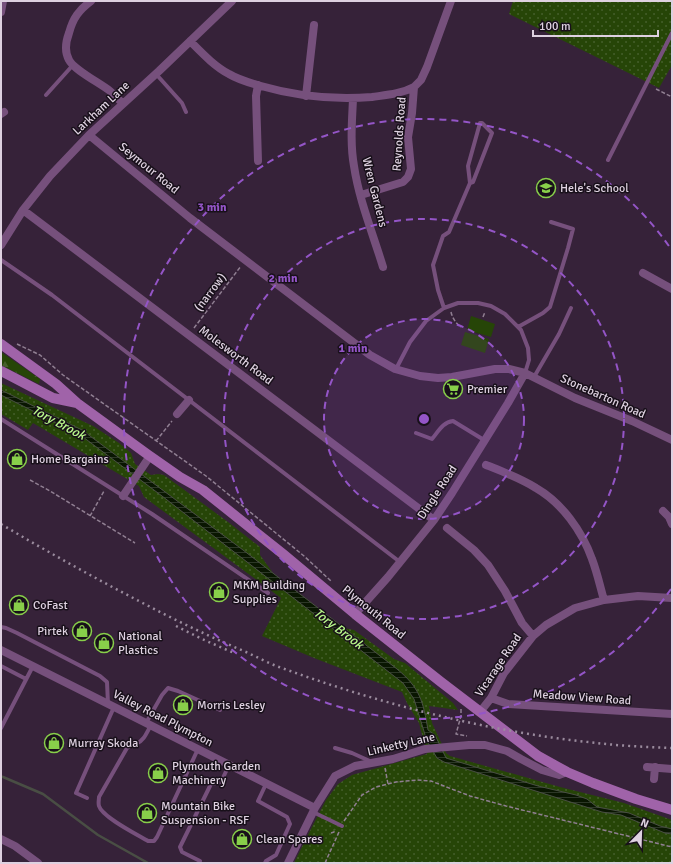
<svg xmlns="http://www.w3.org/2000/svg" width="673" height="864" font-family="Signika,sans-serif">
	<defs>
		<pattern id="grass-dots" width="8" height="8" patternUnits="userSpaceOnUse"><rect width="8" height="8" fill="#264507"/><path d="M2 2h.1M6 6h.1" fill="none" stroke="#455f2b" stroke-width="1.8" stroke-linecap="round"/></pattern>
		<pattern id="forest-firs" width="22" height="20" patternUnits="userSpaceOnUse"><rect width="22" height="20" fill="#264507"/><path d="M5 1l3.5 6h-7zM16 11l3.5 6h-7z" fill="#455f2b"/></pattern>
		<pattern id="water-rules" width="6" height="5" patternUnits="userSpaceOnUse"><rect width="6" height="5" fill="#091601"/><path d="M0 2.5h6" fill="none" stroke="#2c3726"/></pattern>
	</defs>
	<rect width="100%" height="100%" fill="#362239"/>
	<path fill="url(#grass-dots)" d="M513 1H672V65L659 88 509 14Z
		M1 383 93 426 119 443 131 453 135 464 151 475 158 474 164 475 228 522 260 547V555L273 573 344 628 354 630 394 659 405 663 453 703 458 710 429 706 432 723 446 753 450 756 560 787 624 803 672 820V863H294L313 825 326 800 338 784 352 775 427 754 419 723 407 703 402 692 314 658 262 636 281 598 144 497 139 486 33 423 28 430 1 414Z"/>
	<path fill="url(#forest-firs)" d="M1 352 40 379 39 384 1 365Z"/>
	<path fill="#264507" d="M471 316 495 324 491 337 467 330Z
		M465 332 489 339 485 353 461 345Z"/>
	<path fill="url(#water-rules)" stroke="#494e44" d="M1 390 82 430 243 550 397 669C420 688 423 701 428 730L435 735 446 758 538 786 576 795 587 799 597 807 629 813 660 826 672 829V834L665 833 621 815 602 812 444 762 437 758 427 741 414 699 403 683 162 496 79 434 1 395Z"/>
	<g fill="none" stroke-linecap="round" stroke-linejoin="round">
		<path stroke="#494e44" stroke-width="2.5" d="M1 776 3 777 43 794 98 835 148 863"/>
		<path stroke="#907f92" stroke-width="1.5" stroke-dasharray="4 2" stroke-linecap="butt" d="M656 89 672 97
			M451 312C452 317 456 324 461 327
			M483 317 485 312
			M194 328 241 266
			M17 344 40 355 63 375 206 476 304 556 331 581
			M156 441 172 421
			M30 480 50 491 135 543
			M90 516 104 491
			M461 709V716L456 734 467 736
			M385 768 388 784
			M344 821 362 795 376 787 396 782 417 780 431 781 470 796 506 806 672 847
			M331 833 334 832 335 829
			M325 863 339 832"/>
		<path stroke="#76507c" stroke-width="4" d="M156 74 182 103 186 112
			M46 95 73 65
			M608 160 672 33
			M1 260 52 295 400 562
			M444 308 438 290 433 265 443 236 449 232 470 183 468 166 480 123H482L492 133 473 182 470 183
			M518 327 543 313 550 307 568 248 573 229 551 222
			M396 369 410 342 426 321 444 308 458 303H478L491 306 505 314 521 330 528 348 529 360 525 373
			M534 377 559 334 571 308
			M1 419 152 514 268 593
			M416 433 432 439C438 432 443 422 453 421L484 440
			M1 627 6 628 17 633 100 676 107 682 108 704
			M1 666 26 679
			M146 723 162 695 168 688 178 691 220 710
			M151 725C147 732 144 741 136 744 133 746 130 745 127 748L99 797C99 800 98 803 99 806 102 817 138 835 148 841H154L157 837 198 749
			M1 728 33 666
			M335 748 352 753 372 762
			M87 798 76 793 114 707
			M313 812 342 826
			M200 861 182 852 180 847 211 784 221 782 229 765
			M265 863 266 861 276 855 290 824 287 817 258 801 266 784"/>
		<path stroke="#76507c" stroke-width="8" d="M91 1C79 10 73 18 69 33 66 41 64 51 69 60 74 70 100 83 110 91 115 95 119 100 123 104
			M1 12 3 1
			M190 41C202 53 214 66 229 74 239 80 250 83 261 86 299 97 333 100 372 97 386 95 401 94 414 87
			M306 96 314 25
			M353 99C352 121 350 144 354 166 359 200 373 234 383 267
			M1 114 4 112
			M89 135 190 218 370 355 395 369 420 376 438 378 452 377 495 369H509L525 373 575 398 632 421 672 440
			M258 161 256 96 258 85
			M361 195 403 182 408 177 411 169 408 137 412 113 414 87 421 80 427 67 451 1
			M23 210 434 520
			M1 245 23 210 50 176 89 135 159 71 232 1
			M643 273 672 289
			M177 414 189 400
			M486 465C504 472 520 478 536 488 562 503 582 531 592 559 597 572 600 586 604 600
			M123 496 150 456
			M663 511 669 517 672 524
			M447 528 474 550 488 565 505 591 522 623 533 636
			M355 614 388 577 434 520 452 493 508 403 525 373
			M1 650 315 808
			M491 698 508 704 672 714
			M480 712 491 698 504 673 533 636 546 625 575 608 604 600 638 596 672 598
			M647 767 672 769
			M654 779 655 767
			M1 839 15 846 38 863
			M288 863 315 808 335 776 355 766 393 759 425 749 469 745H485L507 751 521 759 542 770 559 775 567 772"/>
		<path stroke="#a063a9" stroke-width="10" d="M1 344 56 384 77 403 147 454 180 477 203 490 283 554 355 614 441 682 538 756 567 772 593 783 636 799 672 810
			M1 371 53 398 77 403"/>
		<path stroke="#9a8b9d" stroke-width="2.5" stroke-dasharray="2 4" stroke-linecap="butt" d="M1 524C56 557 111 587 168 616 194 629 220 641 246 652 257 657 268 663 279 667 381 704 488 732 597 743 621 746 647 747 672 748
			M176 626 202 639 234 653"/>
	</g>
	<circle cx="424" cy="419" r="100" fill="#9455c7" fill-opacity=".12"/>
	<g fill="none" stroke="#9455c7" stroke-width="2" stroke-dasharray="7 5">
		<circle cx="424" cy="419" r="100"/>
		<circle cx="424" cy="419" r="200"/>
		<path d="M671 589A300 300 0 1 1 671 249"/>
	</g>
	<defs>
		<symbol id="school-ring" viewBox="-11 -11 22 22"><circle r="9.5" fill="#18101a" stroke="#88cf4a" stroke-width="1.5"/><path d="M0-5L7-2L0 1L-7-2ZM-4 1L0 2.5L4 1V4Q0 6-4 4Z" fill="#88cf4a"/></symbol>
		<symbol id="supermarket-ring" viewBox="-11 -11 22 22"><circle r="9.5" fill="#18101a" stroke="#88cf4a" stroke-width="1.5"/><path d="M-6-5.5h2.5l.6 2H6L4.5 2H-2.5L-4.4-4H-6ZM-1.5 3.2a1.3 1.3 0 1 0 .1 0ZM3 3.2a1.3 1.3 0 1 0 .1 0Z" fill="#88cf4a"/></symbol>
		<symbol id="shop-ring" viewBox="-11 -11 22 22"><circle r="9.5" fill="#18101a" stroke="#88cf4a" stroke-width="1.5"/><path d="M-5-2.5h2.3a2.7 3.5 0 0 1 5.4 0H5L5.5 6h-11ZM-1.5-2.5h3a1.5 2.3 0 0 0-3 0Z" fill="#88cf4a"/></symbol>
	</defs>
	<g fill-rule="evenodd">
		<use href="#school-ring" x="535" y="177" width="22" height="22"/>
		<use href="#supermarket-ring" x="442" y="378" width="22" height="22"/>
		<use href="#shop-ring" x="6" y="448" width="22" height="22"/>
		<use href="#shop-ring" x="208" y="581" width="22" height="22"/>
		<use href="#shop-ring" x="8" y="594" width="22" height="22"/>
		<use href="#shop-ring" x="71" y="620" width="22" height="22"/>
		<use href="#shop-ring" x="93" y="632" width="22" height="22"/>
		<use href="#shop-ring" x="172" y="694" width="22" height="22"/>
		<use href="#shop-ring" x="43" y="732" width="22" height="22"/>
		<use href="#shop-ring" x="147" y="762" width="22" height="22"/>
		<use href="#shop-ring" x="136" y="802" width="22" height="22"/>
		<use href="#shop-ring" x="231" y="828" width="22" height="22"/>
	</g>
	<g text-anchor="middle" stroke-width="3" stroke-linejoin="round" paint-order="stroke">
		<g font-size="12" fill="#ded1e0" stroke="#18101a">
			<text transform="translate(101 108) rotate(-43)" y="4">Larkham Lane</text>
			<text transform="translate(399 134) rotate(-86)" y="4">Reynolds Road</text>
			<text transform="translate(149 168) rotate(39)" y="4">Seymour Road</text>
			<text transform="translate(375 192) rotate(76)" y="4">Wren Gardens</text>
			<text transform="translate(210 292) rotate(-53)" y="4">(narrow)</text>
			<text transform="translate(236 355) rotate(37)" y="4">Molesworth Road</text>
			<text transform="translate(603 396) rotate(24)" y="4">Stonebarton Road</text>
			<text transform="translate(437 492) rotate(-57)" y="4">Dingle Road</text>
			<text transform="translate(374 612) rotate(39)" y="4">Plymouth Road</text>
			<text transform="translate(498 665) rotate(-56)" y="4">Vicarage Road</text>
			<text transform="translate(582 697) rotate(4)" y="4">Meadow View Road</text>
			<text transform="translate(163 718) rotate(27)" y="4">Valley Road Plympton</text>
			<text transform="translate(401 744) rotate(-13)" y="4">Linketty Lane</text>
		</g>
		<g font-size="12" fill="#ded1e0" stroke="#18101a" text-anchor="start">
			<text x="560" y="192">Hele's School</text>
			<text x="467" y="393">Premier</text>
			<text x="31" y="463">Home Bargains</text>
			<text x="233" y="589">MKM Building<tspan x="233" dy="14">Supplies</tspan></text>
			<text x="33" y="609">CoFast</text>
			<text x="68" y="635" text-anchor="end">Pirtek</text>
			<text x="118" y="640">National<tspan x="118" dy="14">Plastics</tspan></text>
			<text x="197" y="709">Morris Lesley</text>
			<text x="68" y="747">Murray Skoda</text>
			<text x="172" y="770">Plymouth Garden<tspan x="172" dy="14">Machinery</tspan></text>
			<text x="161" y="810">Mountain Bike<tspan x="161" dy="14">Suspension - RSF</tspan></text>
			<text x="256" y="843">Clean Spares</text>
		</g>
		<g font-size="13" font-style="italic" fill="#b9f88b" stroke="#18101a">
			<text transform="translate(59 422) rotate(28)" y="5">Tory Brook</text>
			<text transform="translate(339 628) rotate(37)" y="5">Tory Brook</text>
		</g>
	</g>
	<circle cx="424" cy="419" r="6" fill="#9455c7" stroke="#18101a" stroke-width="2"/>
	<g font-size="12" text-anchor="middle" font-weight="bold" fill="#9455c7" stroke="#18101a" stroke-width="3" stroke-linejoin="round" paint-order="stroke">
		<text x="212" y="211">3 min</text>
		<text x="283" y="282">2 min</text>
		<text x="353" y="352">1 min</text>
	</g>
	<rect width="673" height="864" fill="none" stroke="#ded1e0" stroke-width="4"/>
	<g transform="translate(641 832) rotate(23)" stroke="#18101a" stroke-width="3" paint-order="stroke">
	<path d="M0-3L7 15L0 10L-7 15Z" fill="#ded1e0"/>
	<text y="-6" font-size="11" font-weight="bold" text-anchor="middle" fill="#ded1e0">N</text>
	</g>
	<path d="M533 30v6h125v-6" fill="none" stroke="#ded1e0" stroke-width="2"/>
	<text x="539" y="30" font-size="12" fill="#ded1e0" stroke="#18101a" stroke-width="3" paint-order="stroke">100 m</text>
</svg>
